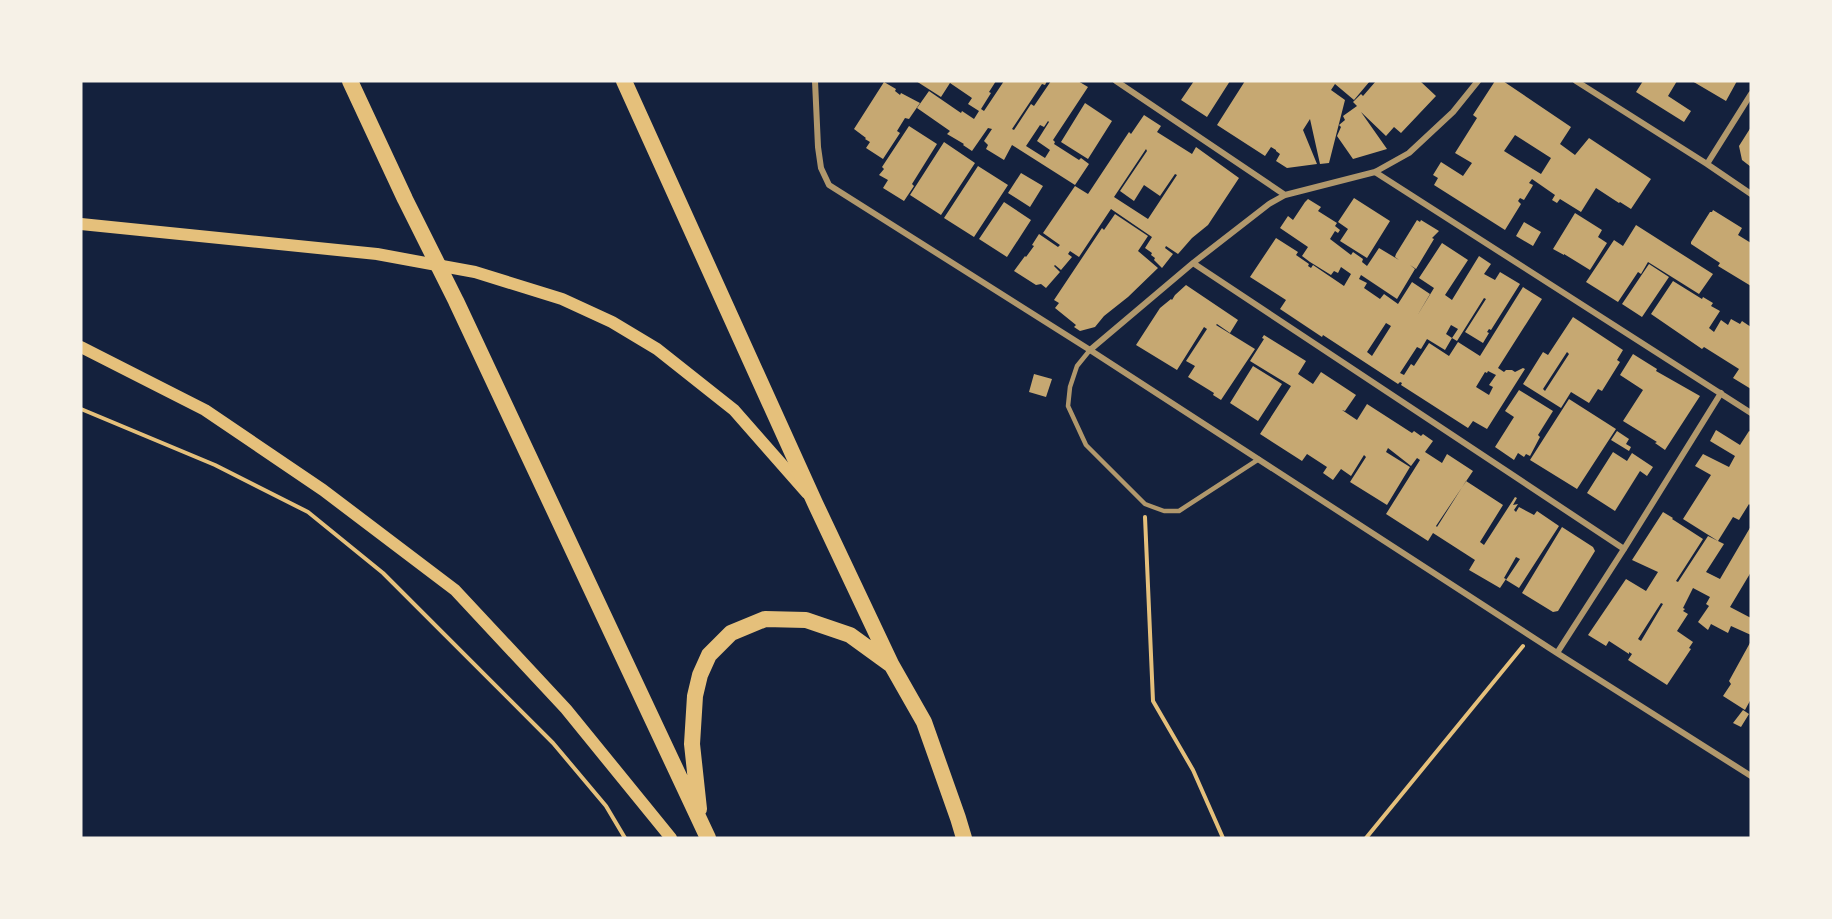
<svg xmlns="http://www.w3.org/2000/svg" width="1832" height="919" font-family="Manrope,sans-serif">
	<rect width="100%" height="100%" fill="#14213d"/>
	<path fill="#c6a872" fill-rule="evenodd" d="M916 81H996L989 92 991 93 981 109 984 111 1004 81H1047L1045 85 1042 84 1012 129 1014 130 1031 104 1034 106 1051 81H1078L1088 87 1053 140 1055 142 1054 144 1079 160 1081 158 1089 164 1075 185 1012 145 1004 160 986 149 988 145 984 141 992 129 988 128 972 151 963 145 964 144 947 134 950 131 917 108 929 91 961 113 962 111 974 119 979 111 968 104 972 98 950 83 941 97ZM1048 121 1049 122 1037 141 1050 150 1045 158 1026 146 1040 125 1044 127Z
		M1194 81H1230L1207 117 1181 100Z
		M1245 81H1370L1354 100 1335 84 1331 90 1345 100 1329 163 1320 164 1310 119 1303 130 1317 164 1287 168 1276 161 1280 154 1276 151V150L1271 147 1265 156 1217 125Z
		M1376 81H1420L1436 96 1401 133 1394 127 1386 136 1361 112 1387 149 1353 159 1337 136 1341 127 1339 125 1345 120 1343 116 1357 106 1353 102 1361 94 1363 96Z
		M1495 81H1503L1571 127 1560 144 1575 155 1589 138 1651 179 1631 209 1620 202 1619 203 1596 188 1581 212 1560 199 1557 203 1552 200 1555 195 1532 179 1529 183 1533 185 1532 187 1524 200 1520 198 1518 201 1521 204 1505 230 1434 185 1438 178 1433 175 1441 162 1463 176 1472 163 1455 153 1477 118 1473 115ZM1515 135 1551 158 1541 174 1504 151Z
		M1643 81H1677L1668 96 1691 111 1684 122 1636 92Z
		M1692 81H1737L1726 101Z
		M884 82 896 89 895 91 900 95 901 93 920 103 909 119 905 118 897 131 900 133 883 159 866 148 870 142 865 139 866 138 854 129Z
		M1085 103 1112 121 1088 159 1061 142Z
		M1144 115 1161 126 1157 132 1192 154 1196 147 1239 178 1208 225 1192 238 1178 254 1166 246 1165 248 1173 254 1162 268 1154 260 1155 258 1151 255 1152 253 1145 248 1152 237 1111 209 1079 257 1070 251 1068 254 1072 257 1061 270 1055 265 1054 266 1060 272 1046 288 1041 284 1036 285 1014 271 1025 256 1026 257 1034 246 1032 245 1039 234 1058 247 1060 245 1043 233 1075 186 1088 194 1129 132 1131 134ZM1146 149 1147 151 1120 191 1134 201 1144 185 1160 196 1175 174 1177 175 1148 219 1114 197Z
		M909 126 937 144 912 184 914 186 904 201 883 188 888 180 879 175 884 169 882 167Z
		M1751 127V167L1742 160 1739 146Z
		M944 142 975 163 941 215 910 195Z
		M978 166 1008 185 974 237 944 218Z
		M1021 173 1043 186 1030 207 1008 193Z
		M1354 198 1390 221 1367 258 1340 241 1348 229 1338 222Z
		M1308 199 1321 207 1318 211 1337 223 1335 226 1340 230 1338 233 1335 231 1330 239 1351 255 1353 252 1363 259 1362 262 1367 266 1379 248 1399 260 1395 257 1396 254 1417 220 1420 222 1421 220 1439 231 1432 238 1434 239 1416 269 1410 265 1415 269 1397 299 1361 275 1359 279 1367 283 1364 288 1380 299 1384 294 1398 304 1412 282 1430 294 1417 316 1434 288 1419 278 1442 243 1468 260 1445 295 1452 300 1479 256 1491 264 1484 274 1495 280 1500 272 1520 284 1491 330 1489 329 1487 332 1489 333 1483 343 1465 332 1486 299 1484 298 1457 341 1452 338 1458 329 1451 325 1446 334 1452 338 1445 350 1427 339 1421 349 1417 347 1400 373 1404 375 1411 364 1414 366 1429 343 1449 356 1458 342 1480 356 1523 287 1542 299 1498 368 1504 372 1506 370H1512L1515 372 1523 368 1525 369 1487 429 1473 421 1468 428 1401 385 1402 383 1400 382 1398 384 1323 335 1322 337 1280 309 1286 300 1250 277 1276 238 1298 252 1296 255 1309 264 1308 266 1311 268 1313 265 1344 286 1351 274 1341 267 1338 273 1334 271 1331 275 1310 262 1302 256 1308 247 1280 228 1288 216 1293 220 1305 202ZM1386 323 1391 326 1372 356 1367 352ZM1488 371 1496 375 1489 385 1493 387 1489 395 1476 387 1485 372 1487 373Z
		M1004 202 1031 220 1007 257 979 239Z
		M1713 210 1742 228 1738 235 1751 243V286L1718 266 1720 263 1691 244V242L1710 212H1712Z
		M1575 213 1602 230 1598 237 1607 243 1590 270 1564 254V255L1553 249Z
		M1115 214 1148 236 1138 251 1158 268 1128 297 1104 316 1095 327 1080 331 1074 327 1076 325 1055 308 1059 303 1054 300 1102 228 1104 230Z
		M1524 222 1541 232 1533 246 1516 236Z
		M1636 225 1713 274 1699 294 1648 262 1641 274 1638 272 1618 302 1586 282 1614 240 1623 246Z
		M1649 264 1669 277 1642 317 1622 304Z
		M1673 281 1702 299 1703 297 1713 303 1711 306 1720 311 1709 328 1714 332 1721 320 1728 325 1731 319 1740 324 1742 321 1751 327V389L1733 378 1739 369 1704 347 1702 349 1651 314Z
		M1186 285 1238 320 1230 333 1217 324 1216 325 1255 349 1221 400 1213 395 1214 393 1188 377 1195 366 1186 361 1207 329 1204 327 1177 370 1136 345 1160 308 1171 299 1172 300 1175 295Z
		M1573 317 1623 350 1617 360 1620 362 1602 391 1598 389 1589 403 1571 392 1561 408 1523 384 1543 352 1548 355ZM1567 352 1569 354 1545 391 1543 389Z
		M1264 335 1306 361 1298 374 1313 384 1321 372 1356 395 1345 411 1342 410 1357 420 1367 404 1412 433 1414 431 1421 436 1423 434 1433 441 1425 452 1442 463 1447 454 1473 471 1436 526 1437 527 1466 481 1503 505 1480 542 1484 545 1515 497 1517 498 1513 505 1518 504 1514 510 1516 512 1519 507 1534 515 1537 511 1559 526 1519 588 1506 580 1520 559 1516 557 1504 578 1506 579 1500 588 1469 570 1475 560 1433 533 1428 541 1386 514 1420 460 1417 458 1411 466 1388 448 1386 452 1410 467 1387 505 1350 482 1366 457 1364 455 1351 476 1341 469 1333 480 1323 473 1327 467 1307 454 1302 461 1260 434 1291 386 1250 361 1264 339 1262 338Z
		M1633 354 1657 369 1656 371 1700 396 1665 450 1655 443 1657 442 1623 421 1643 390 1620 375Z
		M1253 366 1282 384 1258 421 1230 403Z
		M1034 374 1052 379 1046 397 1029 392Z
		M1519 390 1553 411 1538 435 1540 437 1530 456 1526 454 1524 457 1518 453 1514 460 1495 447 1514 417 1505 411Z
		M1569 399 1616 429 1577 489 1530 460Z
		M1716 430 1740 445 1749 431 1751 432V506L1749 504 1739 520 1733 517 1718 541 1683 519 1711 475 1695 466 1703 454 1729 467 1735 456 1710 441Z
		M1617 431 1629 439 1626 444 1631 447 1629 451 1611 440Z
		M1613 452 1627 461 1632 453 1653 467 1647 476 1640 471 1615 511 1587 493Z
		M1663 512 1673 518 1672 519 1703 539 1676 581 1678 582 1708 536 1724 544 1706 572 1720 579 1751 526V572L1730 607 1751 618V635L1731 626 1728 633 1711 624 1708 630 1698 622 1709 606 1706 604 1710 597 1693 588 1683 608 1685 609 1683 611 1688 614 1677 631 1693 642 1689 648 1691 649 1667 685 1628 660 1632 654 1629 652V654L1609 641 1606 646 1588 635 1626 579 1646 591 1658 572 1632 560ZM1661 603 1663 604 1641 641 1638 639Z
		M1562 527 1593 547 1595 551 1558 611 1553 612 1522 593Z
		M1751 641V699L1745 710 1723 696 1731 684 1729 681Z
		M1743 710 1749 714 1741 727 1733 723Z"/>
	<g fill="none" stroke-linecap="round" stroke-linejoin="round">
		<path stroke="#e5c07b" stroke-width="4" d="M81 409 215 465 308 512 383 573 553 743 606 806 625 838
			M1145 517 1153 701 1193 770 1223 838
			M1366 838 1523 646"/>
		<path stroke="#b1986c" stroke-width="4.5" d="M1090 350 1077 366 1070 387 1068 406 1086 445 1145 504 1164 511H1179L1259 459"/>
		<path stroke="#b1986c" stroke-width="6" d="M815 81 818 147 821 168 829 185 1090 350 1557 653 1751 776
			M1116 81 1285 195
			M1576 81 1707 164 1751 194
			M1707 164 1751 94
			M1375 172 1751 413
			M1193 263 1624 549
			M1090 350 1193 263 1269 204 1285 195 1375 172 1409 153 1453 112 1478 81
			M1557 653 1624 549 1721 393"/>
		<path stroke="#e5c07b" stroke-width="12" d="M81 224 377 254 475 272 562 299 612 322 657 349 734 410 807 493
			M81 347 205 410 323 490 455 590 566 709 671 838"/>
		<path stroke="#e5c07b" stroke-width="16" d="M350 81 405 199 456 301 708 838
			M624 81 815 503 891 664 924 722 958 818 964 838
			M699 809 692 744 695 696 700 675 709 655 731 633 765 619 806 620 850 635 890 664"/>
	</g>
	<rect width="1832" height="919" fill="none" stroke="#f6f1e7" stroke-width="165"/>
</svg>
